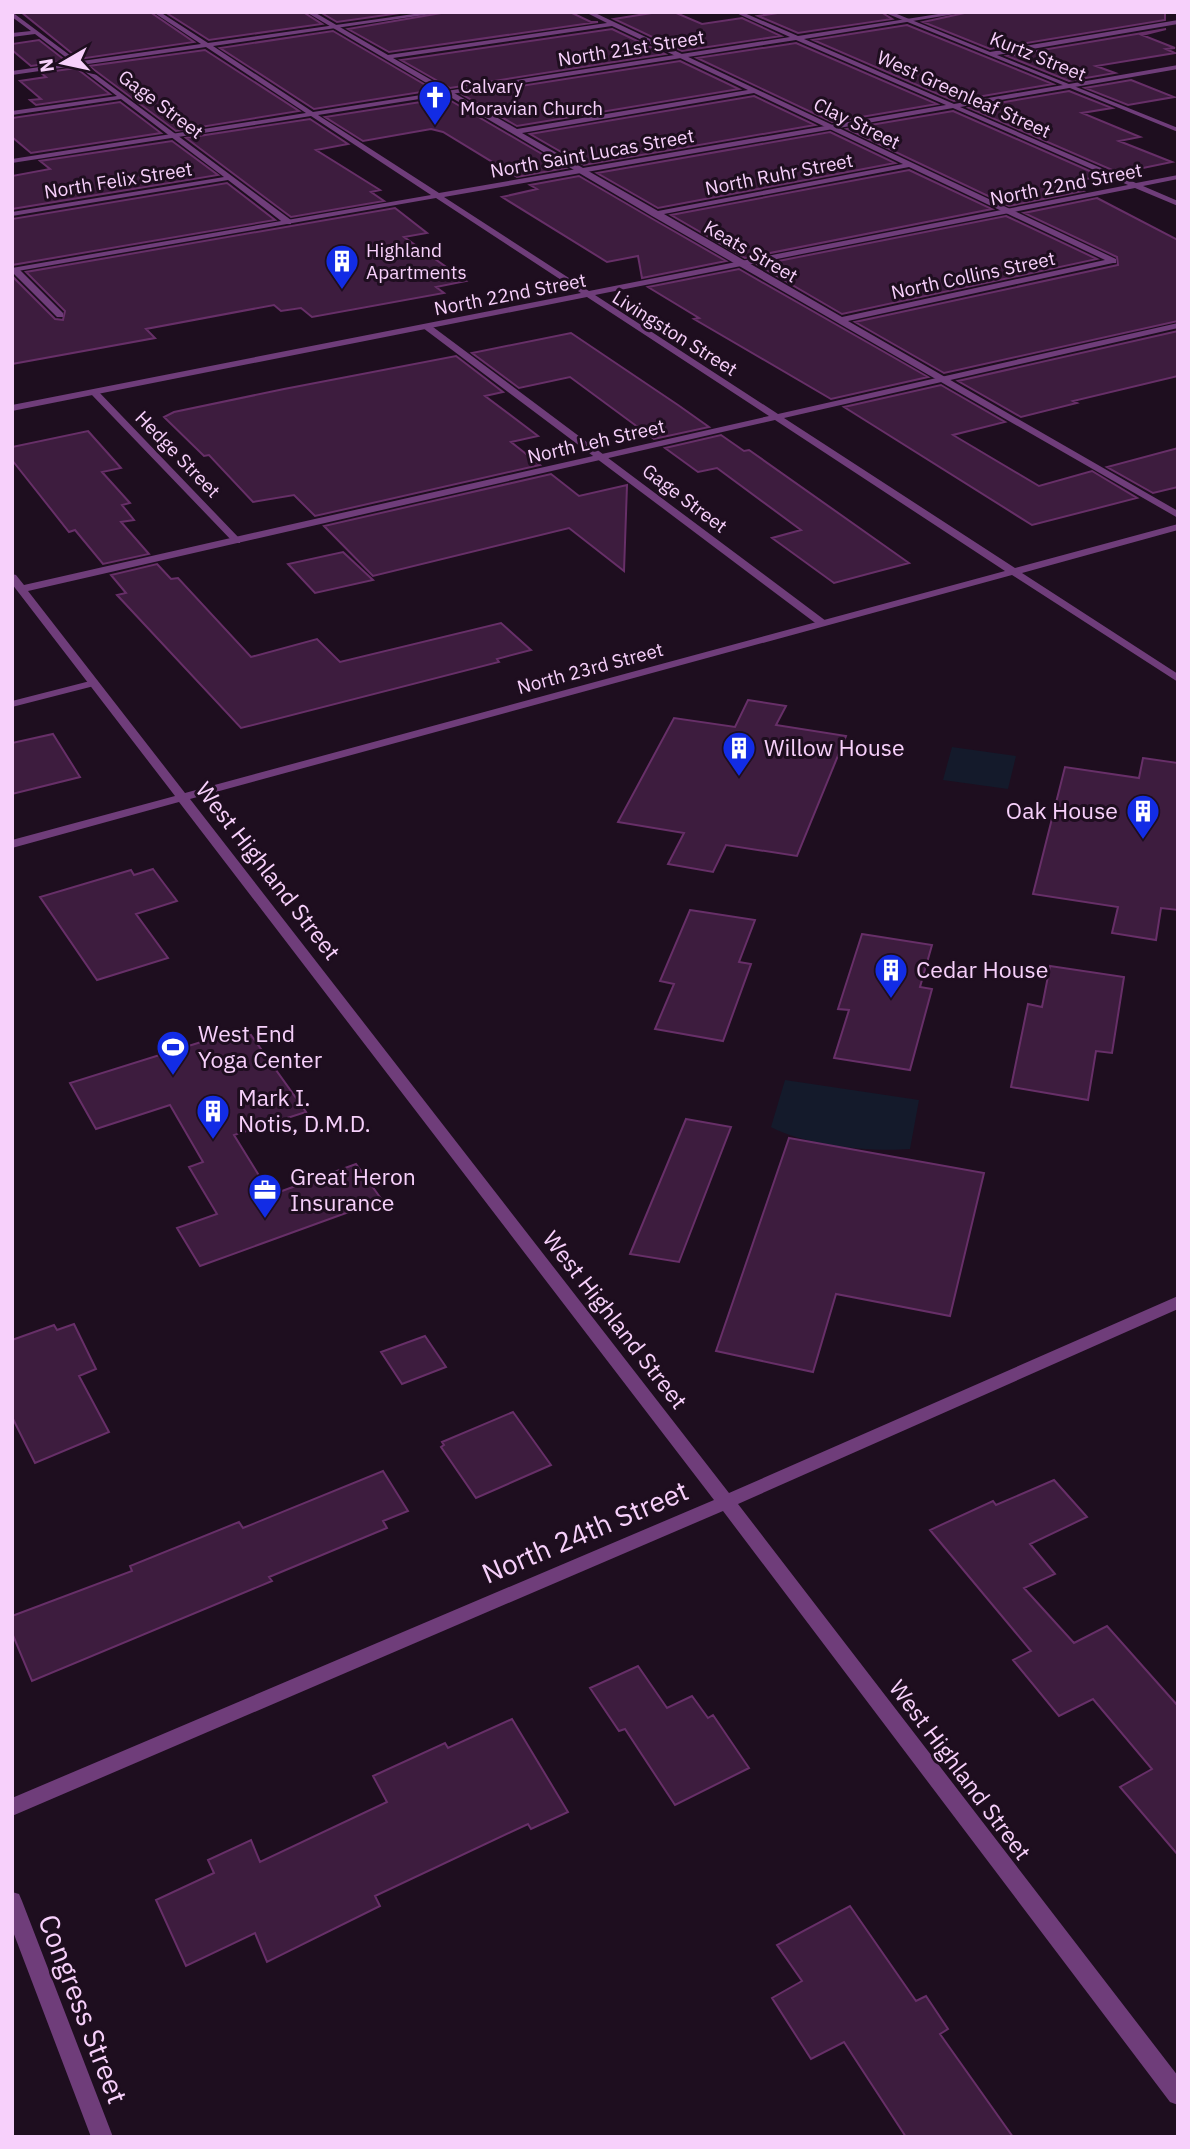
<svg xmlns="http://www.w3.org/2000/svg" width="1190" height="2149" font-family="'IBM Plex Sans',sans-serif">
	<rect width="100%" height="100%" fill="#1e0e1f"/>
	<path fill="#141a2b" d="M952 747 1016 756 1008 789 943 780Z
		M785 1080 919 1100 910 1149C869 1152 807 1146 771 1127Z"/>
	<path fill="#3d1c3e" stroke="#672f68" stroke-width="2" d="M21 12H150L194 42 79 59Z
		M165 12H303L322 24 209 40Z
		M320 12H407L337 22Z
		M447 12H570L591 22H598L389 52 348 29Z
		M658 12H674L702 24 742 18 781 36 682 51 614 19Z
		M784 12H881L892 19 798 33 758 16Z
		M969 12H1165V20L990 49 923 22Z
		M907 25 1053 84 954 101 813 40Z
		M612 29 665 54 450 88 401 60Z
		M1166 29 1142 35 1175 48 1166 49 1175 53 1096 66 1115 73 1069 81 1007 56Z
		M333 31 434 90 314 109 220 48Z
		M39 40 66 61 31 66 12 50V44Z
		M796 43 937 104 832 122 697 58Z
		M205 50 299 111 176 131 89 66Z
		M680 61 739 89 517 126 463 95Z
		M76 68 110 94 36 105 30 100 41 99 20 81 46 77 41 73Z
		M1131 80 1174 97 1128 105 1085 88Z
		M1069 91 1112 108 1082 113 1140 137 1119 141 1172 162 1119 173 969 108Z
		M754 96 815 125 584 165 530 134Z
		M446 98 566 168 517 177 443 132 431 129 363 141 325 117Z
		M120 102 161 133 31 153 12 137V118Z
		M953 111 1101 176 1067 183 1083 191 1009 206 847 129Z
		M310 119 348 144 316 150 380 190 371 192 384 201 291 217 186 138Z
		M830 132 895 163 658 208 597 173Z
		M172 141 218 175 12 209V176L50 169 40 161Z
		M909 170 992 209 745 258 671 215Z
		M579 176 651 218 726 261 642 278 638 256 607 262 502 197 537 189 530 185Z
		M227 183 275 220 12 265V219Z
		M1097 198 1178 240V321L944 373 855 322 1118 265 1117 257 1024 213Z
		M395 208 427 233 404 237 466 281 436 287 444 293 312 317 301 308 281 311 274 305 146 329 155 338 12 364V276L55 319 63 320 65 311 26 272Z
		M1006 216 1097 259 842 314 758 265Z
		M739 269 928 377 831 399 694 319 699 318 648 287Z
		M1178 331V376L1073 401 1077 403 1021 417 958 381Z
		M571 333 678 405 709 427 654 439 570 377 519 388 472 353Z
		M456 356 503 392 485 396 538 436 511 442 540 465 315 516 294 495 253 502 209 455 204 456 164 417 174 412 284 389Z
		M941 385 1005 422 953 435 1039 486 1092 471 1137 498 1032 525 844 407Z
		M88 431 121 468 102 472 130 503 122 505 134 520 121 522 149 554 103 564 75 530 69 532 12 460V447Z
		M721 435 744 451 749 450 909 563 834 583 772 538 801 530 717 468 698 472 665 448Z
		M1178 448V487L1153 493 1107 467Z
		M551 474 579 496 627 485 624 571 569 528 373 576 324 526Z
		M343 552 373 580 315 593 288 564Z
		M157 564 171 579 178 578 251 657 317 639 340 662 501 623 531 650 497 659 499 662 241 728 117 595 126 593 111 575Z
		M748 700 786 706 776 725 846 736 797 856 726 845 713 872 668 864 684 833 618 822 674 718 735 727Z
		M53 734 80 777 12 794V743Z
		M1143 758 1178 763V910L1161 908 1156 940 1112 933 1118 907 1033 894 1065 767 1139 778Z
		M153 869 177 901 136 914 168 958 97 980 40 897 131 870 134 875Z
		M690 910 755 920 739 962 751 964 723 1041 655 1029 674 984 660 981Z
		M862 934 932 945 920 987 932 989 910 1070 834 1058 849 1010 838 1009Z
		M1050 966 1124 977 1112 1053 1096 1051 1088 1100 1011 1087 1028 1004 1042 1007Z
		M246 1028 306 1112 234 1135 271 1195 356 1164 382 1200 200 1266 177 1228 217 1214 189 1167 203 1162 170 1105 96 1129 70 1083Z
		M686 1119 731 1127 679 1262 630 1254Z
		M789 1138 984 1173 950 1316 836 1294 813 1372 716 1351Z
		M74 1324 96 1369 79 1376 109 1432 35 1463 12 1417V1340L54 1325 57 1330Z
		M425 1336 446 1367 402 1384 381 1352Z
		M513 1412 551 1465 476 1498 441 1447 444 1445 442 1442Z
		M383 1471 408 1511 383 1521 387 1528 269 1577 272 1581 32 1681 12 1633V1616L132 1571 130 1566 239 1522 243 1528Z
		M1054 1480 1087 1517 1030 1544 1055 1574 1024 1588 1074 1643 1107 1626 1178 1706V1855L1120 1787 1152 1769 1093 1699 1059 1716 1013 1660 1031 1651 930 1530 993 1501 996 1505Z
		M638 1666 667 1708 692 1696 708 1718 713 1715 749 1768 675 1805 625 1729 619 1731 590 1688Z
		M512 1719 568 1812 531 1829 528 1824 375 1896 380 1906 267 1962 255 1933 186 1966 156 1900 214 1873 208 1860 251 1840 260 1862 387 1802 373 1776 445 1743 448 1748Z
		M850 1906 916 2001 926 1996 948 2029 940 2034 1013 2137H906L844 2042 811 2059 772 1998 802 1981 777 1945Z"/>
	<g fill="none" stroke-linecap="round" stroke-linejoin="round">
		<path fill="#6f3d7a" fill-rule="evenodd" d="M12 12 291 220V224H285L228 180 12 216V212L224 177 121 99 12 115V111L117 96 35 34 12 37V33L31 31 12 17Z
			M306 12H314L388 55 607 23 585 12H593L1116 259V263H1113L848 321 1178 511V518L652 216ZM612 26 748 90 517 129 393 58ZM754 93 903 164 658 211 522 133ZM909 167 1105 260 842 317 664 214Z
			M883 12H892L990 52 1178 20V24L997 55 1178 128V132Z
			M12 268H18L63 313V317H57L12 272Z
			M423 324H429L826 621V625H818L423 328Z
			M91 390H97L240 539V543H234L91 394Z
			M94 680 98 681V685L12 707V701Z"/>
		<path fill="#6f3d7a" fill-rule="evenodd" d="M153 12H160L208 43 428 12H445L213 46 313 112 790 37 734 12H742L798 36 951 12H967L804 39 954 104 1178 65V69L960 107 1136 183 1178 175V179L1143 186 1178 201V206L1135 188 595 295 778 414 1178 323V328L784 418 1015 568 1178 524V530L1022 573 1178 674V682L1012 575 190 799 729 1493 1178 1296V1309L738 1504 1178 2076V2105L1170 2102 723 1511 12 1816V1798L714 1500 179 802 12 848V840L175 796 12 584V574L16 575 24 585 769 416 587 297 12 411V405L581 293 436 198 12 272V268L431 195 311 116 12 163V159L306 113 206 47 12 75V71L201 44ZM796 40 946 105 439 193 318 115ZM953 108 1128 185 589 291 444 197ZM775 420 1005 571 185 793 28 591Z
			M12 1892 19 1894 22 1901 113 2137H91L12 1929Z"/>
	</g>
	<defs>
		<symbol id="church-pin" viewBox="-11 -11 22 30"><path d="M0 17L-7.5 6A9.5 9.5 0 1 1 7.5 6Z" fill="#122ce5" stroke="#1e0e1f"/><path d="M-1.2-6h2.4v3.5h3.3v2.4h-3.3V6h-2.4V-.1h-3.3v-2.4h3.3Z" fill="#fff"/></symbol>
		<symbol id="building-pin" viewBox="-11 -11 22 30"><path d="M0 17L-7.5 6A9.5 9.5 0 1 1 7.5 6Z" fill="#122ce5" stroke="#1e0e1f"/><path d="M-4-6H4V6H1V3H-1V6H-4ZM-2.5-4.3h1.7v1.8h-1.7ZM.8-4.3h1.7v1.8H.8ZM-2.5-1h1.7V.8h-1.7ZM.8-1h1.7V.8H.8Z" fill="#fff"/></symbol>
		<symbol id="stadium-pin" viewBox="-11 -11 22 30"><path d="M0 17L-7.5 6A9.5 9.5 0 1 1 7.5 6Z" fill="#122ce5" stroke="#1e0e1f"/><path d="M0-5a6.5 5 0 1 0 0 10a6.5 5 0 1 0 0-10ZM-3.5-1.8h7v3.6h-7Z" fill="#fff"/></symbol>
		<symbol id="office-pin" viewBox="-11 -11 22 30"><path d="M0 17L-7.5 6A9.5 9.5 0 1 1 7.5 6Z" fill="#122ce5" stroke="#1e0e1f"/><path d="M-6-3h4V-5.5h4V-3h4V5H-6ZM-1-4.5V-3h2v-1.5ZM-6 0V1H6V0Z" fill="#fff"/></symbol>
	</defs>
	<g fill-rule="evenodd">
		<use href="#church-pin" x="416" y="78" width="38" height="52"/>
		<use href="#building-pin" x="323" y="242" width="38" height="52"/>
		<use href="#building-pin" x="720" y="729" width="38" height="52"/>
		<use href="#building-pin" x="1124" y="792" width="38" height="52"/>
		<use href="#building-pin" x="872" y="951" width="38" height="52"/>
		<use href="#stadium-pin" x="154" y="1028" width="38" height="52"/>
		<use href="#building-pin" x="194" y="1092" width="38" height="52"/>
		<use href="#office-pin" x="246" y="1171" width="38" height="52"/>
	</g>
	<g text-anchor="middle" stroke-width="6" stroke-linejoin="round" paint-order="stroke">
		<g font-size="19" fill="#f7d0fb" stroke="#1e0e1f">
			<text transform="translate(631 48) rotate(-9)" y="7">North 21st Street</text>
			<text transform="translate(1038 56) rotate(22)" y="7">Kurtz Street</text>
			<text transform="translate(964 94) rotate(24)" y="7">West Greenleaf Street</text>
			<text transform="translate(161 104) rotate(37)" y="7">Gage Street</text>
			<text transform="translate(857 123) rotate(26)" y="7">Clay Street</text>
			<text transform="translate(592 153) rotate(-10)" y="7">North Saint Lucas Street</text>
			<text transform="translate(779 174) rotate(-11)" y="7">North Ruhr Street</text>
			<text transform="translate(118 180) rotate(-9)" y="7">North Felix Street</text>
			<text transform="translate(1066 184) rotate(-11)" y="7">North 22nd Street</text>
			<text transform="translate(751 251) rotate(30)" y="7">Keats Street</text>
			<text transform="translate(973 275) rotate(-12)" y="7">North Collins Street</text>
			<text transform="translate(510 294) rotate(-11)" y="7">North 22nd Street</text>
			<text transform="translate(675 333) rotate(32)" y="7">Livingston Street</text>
			<text transform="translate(596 441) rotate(-13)" y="7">North Leh Street</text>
			<text transform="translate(178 454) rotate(46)" y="7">Hedge Street</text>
			<text transform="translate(685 498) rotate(37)" y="7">Gage Street</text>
			<text transform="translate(590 668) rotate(-15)" y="7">North 23rd Street</text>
		</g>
		<g font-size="19" fill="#f7d0fb" stroke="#1e0e1f" text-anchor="start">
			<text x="460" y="93">Calvary<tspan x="460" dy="22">Moravian Church</tspan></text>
			<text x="366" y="257">Highland<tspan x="366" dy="22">Apartments</tspan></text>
		</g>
		<g font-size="23" fill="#f7d0fb" stroke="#1e0e1f" text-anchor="start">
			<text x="764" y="756">Willow House</text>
			<text x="1118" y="819" text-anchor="end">Oak House</text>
			<text x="916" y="978">Cedar House</text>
			<text x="198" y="1042">West End<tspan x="198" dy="26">Yoga Center</tspan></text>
			<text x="238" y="1106">Mark I.<tspan x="238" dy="26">Notis, D.M.D.</tspan></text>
			<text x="290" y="1185">Great Heron<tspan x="290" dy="26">Insurance</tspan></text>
		</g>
		<g font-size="23" fill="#f7d0fb" stroke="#1e0e1f">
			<text transform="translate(268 871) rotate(52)" y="8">West Highland Street</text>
			<text transform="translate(615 1320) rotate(52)" y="8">West Highland Street</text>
			<text transform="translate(960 1770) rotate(53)" y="8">West Highland Street</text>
		</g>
		<g font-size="28" fill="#f7d0fb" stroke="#1e0e1f">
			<text transform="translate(585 1532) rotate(-23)" y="10">North 24th Street</text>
			<text transform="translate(83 2009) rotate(69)" y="10">Congress Street</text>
		</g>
	</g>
	<rect width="1190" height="2149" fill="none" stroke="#f7d0fb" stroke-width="28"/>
	<g transform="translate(63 63) rotate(261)" stroke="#1e0e1f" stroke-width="5" paint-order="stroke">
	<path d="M0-5L12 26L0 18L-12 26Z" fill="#f7d0fb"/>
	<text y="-10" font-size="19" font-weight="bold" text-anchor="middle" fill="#f7d0fb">N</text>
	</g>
</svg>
